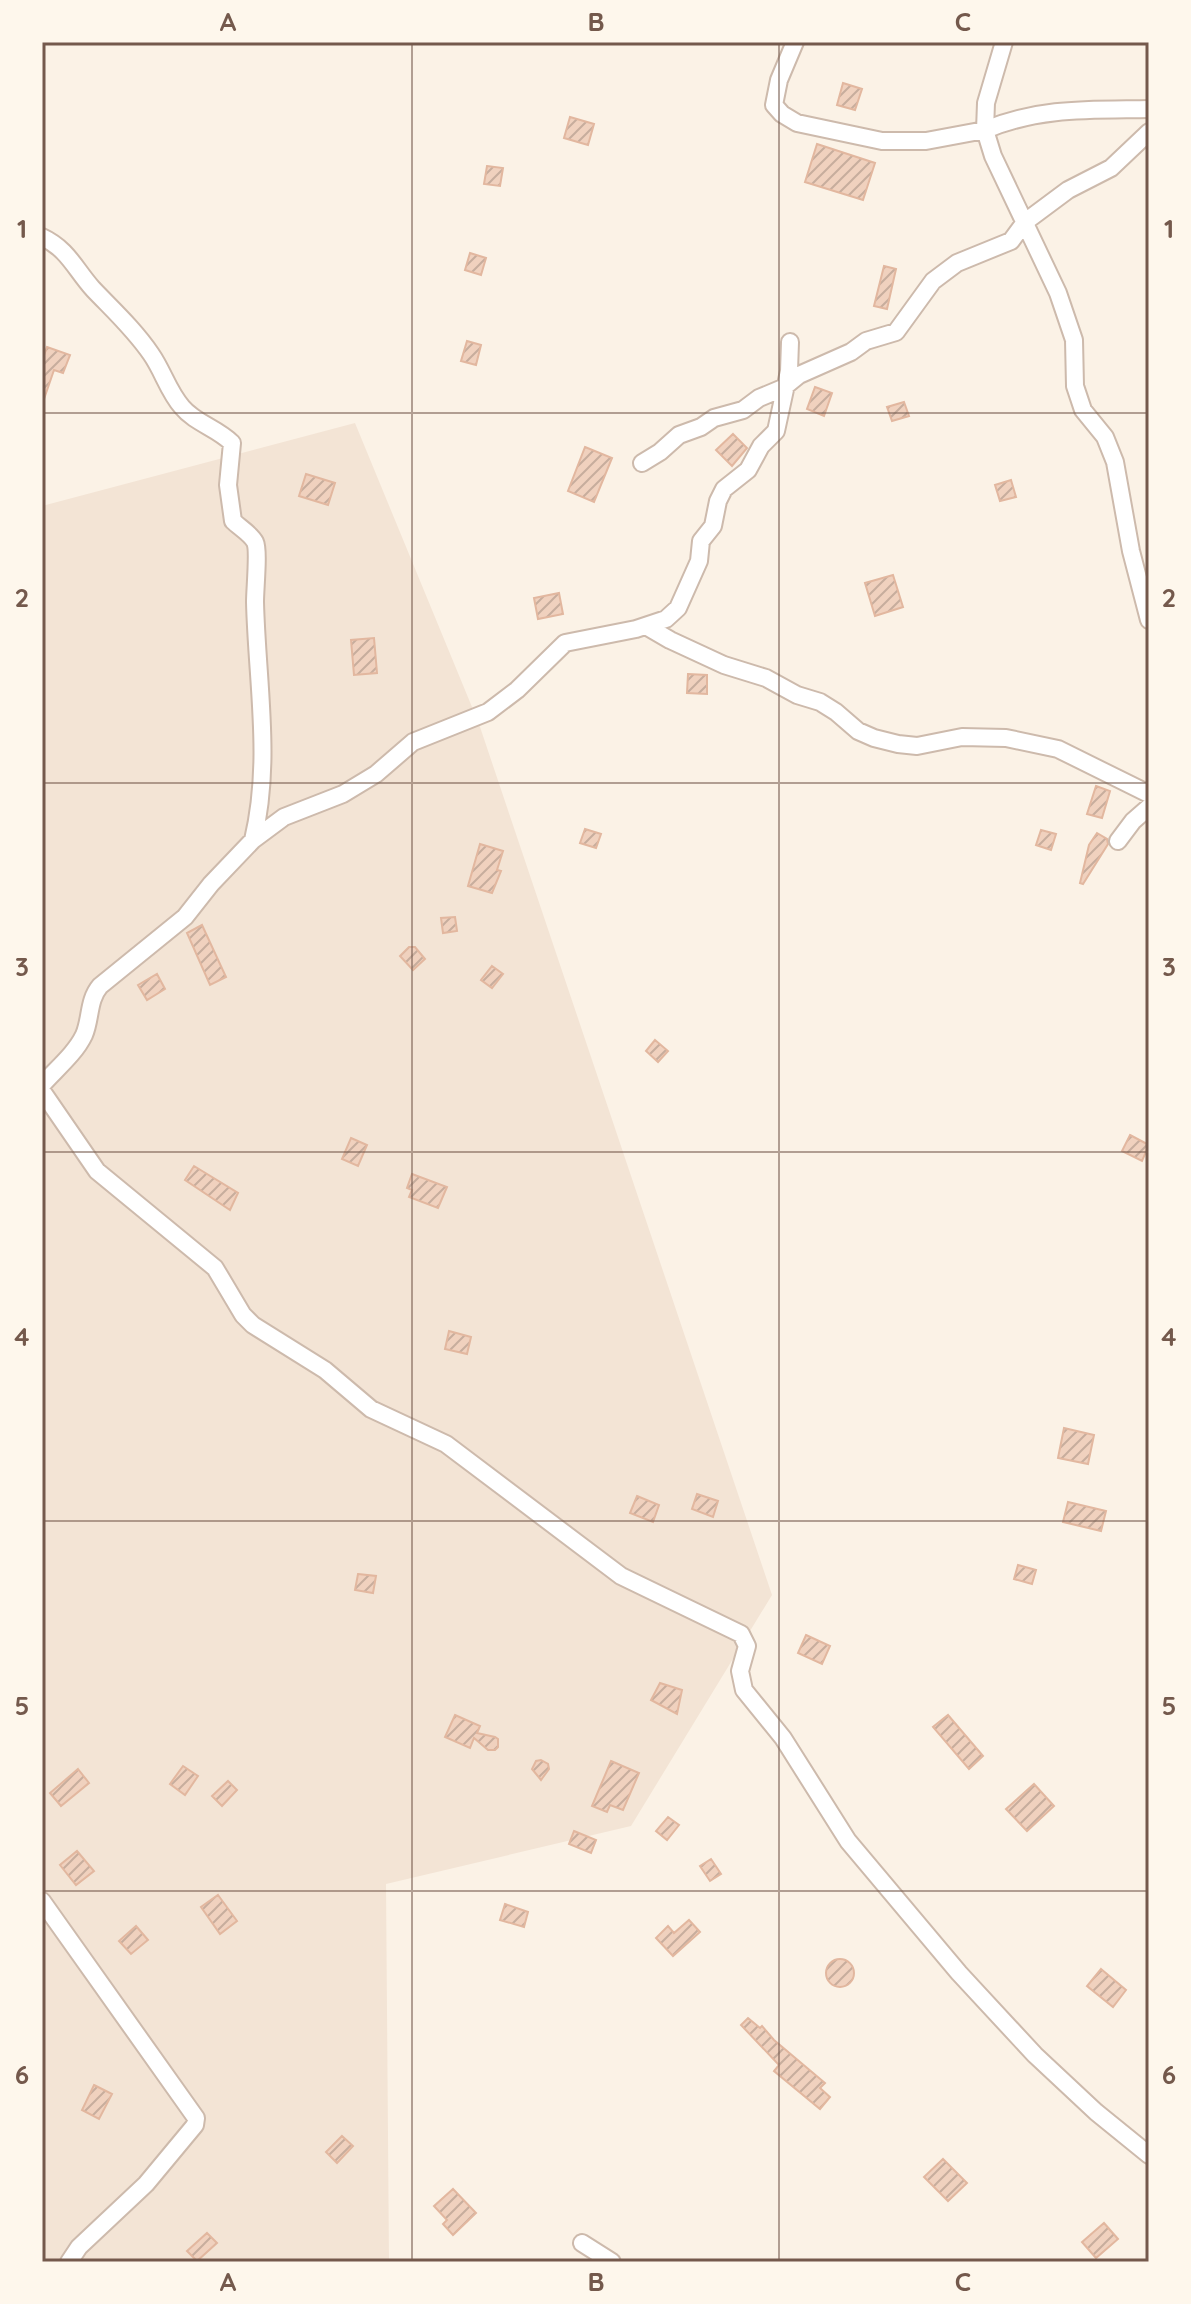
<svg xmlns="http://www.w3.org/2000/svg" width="1191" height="2304" font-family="Quicksand,sans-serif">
	<defs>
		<pattern id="building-hatch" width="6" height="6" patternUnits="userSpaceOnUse" patternTransform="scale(2)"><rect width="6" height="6" fill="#f0d1be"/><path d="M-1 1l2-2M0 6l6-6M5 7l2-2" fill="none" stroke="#c7ad9d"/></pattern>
	</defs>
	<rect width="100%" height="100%" fill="#fbf2e6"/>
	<path fill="#f3e4d5" d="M355 423 479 724 772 1595 631 1826 386 1884 389 2262H42V506Z"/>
	<path fill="url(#building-hatch)" stroke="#e2b79f" stroke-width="2" d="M843 83 862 89 855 110 837 105Z
		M570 117 594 124 588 145 564 138Z
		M817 144 875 163 863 200 805 182Z
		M487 166 503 168 500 186 484 184Z
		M470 253 486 258 481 275 465 270Z
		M884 266 896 269 887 309 874 306Z
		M467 341 481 345 476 365 461 361Z
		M47 347 70 355 63 373 54 370 44 399 42 361Z
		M815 387 832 393 824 416 807 409Z
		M904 402 909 416 892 421 887 407Z
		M733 434 747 448 732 466 716 450Z
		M585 447 612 458 594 502 568 491Z
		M306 474 335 483 328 505 299 496Z
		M1011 480 1016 497 1000 501 995 485Z
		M893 575 903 607 875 616 865 583Z
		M559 593 563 614 538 619 534 598Z
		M374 638 377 673 354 675 351 640Z
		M688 674 707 675V694L687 693Z
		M1096 786 1110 791 1102 818 1087 814Z
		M585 829 601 834 596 848 580 843Z
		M1041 830 1056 834 1051 850 1036 845Z
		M1097 833 1107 839 1108 844 1083 884 1080 883 1089 845Z
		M480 844 503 851 497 870 501 871 492 893 468 886Z
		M455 917 457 931 443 933 441 918Z
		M202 925 226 977 210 985 187 933Z
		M409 947H415L425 959 413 970 400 956Z
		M492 966 503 974 492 988 481 980Z
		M157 974 165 989 147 1000 138 985Z
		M655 1040 668 1051 658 1062 646 1051Z
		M1130 1135 1149 1145 1142 1161 1122 1151Z
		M351 1138 367 1145 358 1166 342 1159Z
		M194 1166 238 1193 230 1210 185 1180Z
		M412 1174 447 1187 438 1208 409 1197 412 1190 407 1188Z
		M449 1331 471 1337 467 1354 445 1349Z
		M1064 1428 1094 1435 1088 1464 1058 1458Z
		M697 1494 718 1501 713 1517 692 1509Z
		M637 1496 659 1505 653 1522 630 1513Z
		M1068 1502 1106 1511 1101 1531 1063 1522Z
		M1018 1565 1036 1570 1032 1584 1014 1579Z
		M358 1574 376 1576 373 1593 355 1590Z
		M806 1635 830 1646 822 1664 798 1653Z
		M660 1683 682 1690 677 1714 651 1700Z
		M455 1715 480 1726 477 1733 495 1737 498 1739V1747L495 1750H488L474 1738 470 1748 445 1737Z
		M948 1715 983 1756 969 1769 933 1727Z
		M541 1760 548 1764 549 1769 541 1780 532 1769 536 1761Z
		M611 1761 639 1773 623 1810 610 1805 607 1812 592 1806Z
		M183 1766 198 1776 185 1795 170 1784Z
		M78 1769 89 1783 61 1806 50 1793Z
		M228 1781 237 1790 222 1806 212 1796Z
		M1034 1784 1054 1806 1027 1831 1006 1809Z
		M668 1817 679 1825 667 1840 656 1831Z
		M574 1831 596 1840 591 1853 569 1844Z
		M77 1851 94 1871 76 1885 60 1865Z
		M711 1859 721 1874 710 1881 700 1866Z
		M218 1895 237 1921 220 1934 201 1907Z
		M505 1904 528 1912 524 1927 500 1920Z
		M689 1920 700 1932 673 1956 656 1938 668 1926 674 1933Z
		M136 1926 148 1940 131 1954 119 1941Z
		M826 1973a14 14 0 1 1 28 0a14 14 0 1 1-28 0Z
		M1101 1969 1126 1990 1113 2007 1087 1986Z
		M748 2018 760 2028 762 2026 774 2040 825 2083 820 2088 830 2097 820 2109 774 2071 779 2065 741 2025Z
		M94 2085 112 2094 99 2119 82 2110Z
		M342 2136 353 2146 337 2163 326 2152Z
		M943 2159 967 2183 948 2201 924 2177Z
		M453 2189 476 2213 453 2235 443 2224 447 2220 434 2206Z
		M1104 2223 1118 2239 1096 2258 1082 2242Z
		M207 2233 217 2243 197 2261 187 2251Z"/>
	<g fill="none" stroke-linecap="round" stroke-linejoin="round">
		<defs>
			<path id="street" d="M795 42 779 80 774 105 782 114 797 123 882 141H926L985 130 986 103 1004 42
				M1149 109C1091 110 1040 107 985 130L993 156 1058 293 1074 340 1075 386 1083 410 1105 437 1115 462 1131 551 1149 620
				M42 237C68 249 75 269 93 289 113 310 134 329 151 354 163 371 168 391 182 407 195 423 217 428 232 443L228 485 233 521C239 527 251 534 255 542 259 550 255 589 255 602 257 683 272 761 253 840
				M642 463 660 452 679 435 701 427 714 418 743 410 759 398 783 388 799 375 851 352 866 341 896 332 933 281 957 263 1011 241 1025 222 1068 190 1111 168 1149 132
				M646 626 670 640 724 665 766 678 797 695 820 702 836 712 858 731 874 738 898 744 917 746 962 737 1006 738 1058 749 1149 794
				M1118 841 1133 821 1149 807
				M42 1085C55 1070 75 1054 84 1035 91 1019 88 1000 100 986L185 917 211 884 253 840 284 817 343 794 376 774 413 742 488 712 517 690 565 643 636 629 666 619 678 608 699 561 701 541 713 526 718 501 724 489 748 470 761 446 776 431 789 371 790 342
				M42 1091 97 1171 215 1268 243 1315 253 1325 325 1370 371 1409 446 1444 621 1576 741 1634 747 1646 740 1671 744 1690 783 1738 848 1841 959 1973 1035 2055 1096 2112 1149 2155
				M42 1901 196 2118 195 2125 146 2184 79 2247 69 2262
				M582 2243 612 2262"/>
		</defs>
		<use href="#street" stroke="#cdbaac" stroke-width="20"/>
		<use href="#street" stroke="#fff" stroke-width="16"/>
	</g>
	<path fill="none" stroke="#74594c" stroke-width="2" stroke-opacity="0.55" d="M412 42V2262M779 42V2262M42 413H1149M42 783H1149M42 1152H1149M42 1521H1149M42 1891H1149"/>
	<rect width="1191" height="2304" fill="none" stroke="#fef7ec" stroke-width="88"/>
	<rect x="44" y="44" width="1103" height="2216" fill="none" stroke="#74594c" stroke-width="3"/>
	<g font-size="26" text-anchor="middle" font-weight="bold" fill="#74594c">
		<text x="228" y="31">A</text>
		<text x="596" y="31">B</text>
		<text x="963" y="31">C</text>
		<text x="22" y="238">1</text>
		<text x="1169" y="238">1</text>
		<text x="22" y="607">2</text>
		<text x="1169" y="607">2</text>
		<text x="22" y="976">3</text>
		<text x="1169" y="976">3</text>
		<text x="22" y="1346">4</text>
		<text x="1169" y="1346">4</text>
		<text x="22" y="1715">5</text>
		<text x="1169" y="1715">5</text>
		<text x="22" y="2084">6</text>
		<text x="1169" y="2084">6</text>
		<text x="228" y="2291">A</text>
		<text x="596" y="2291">B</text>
		<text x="963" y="2291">C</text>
	</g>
</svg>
